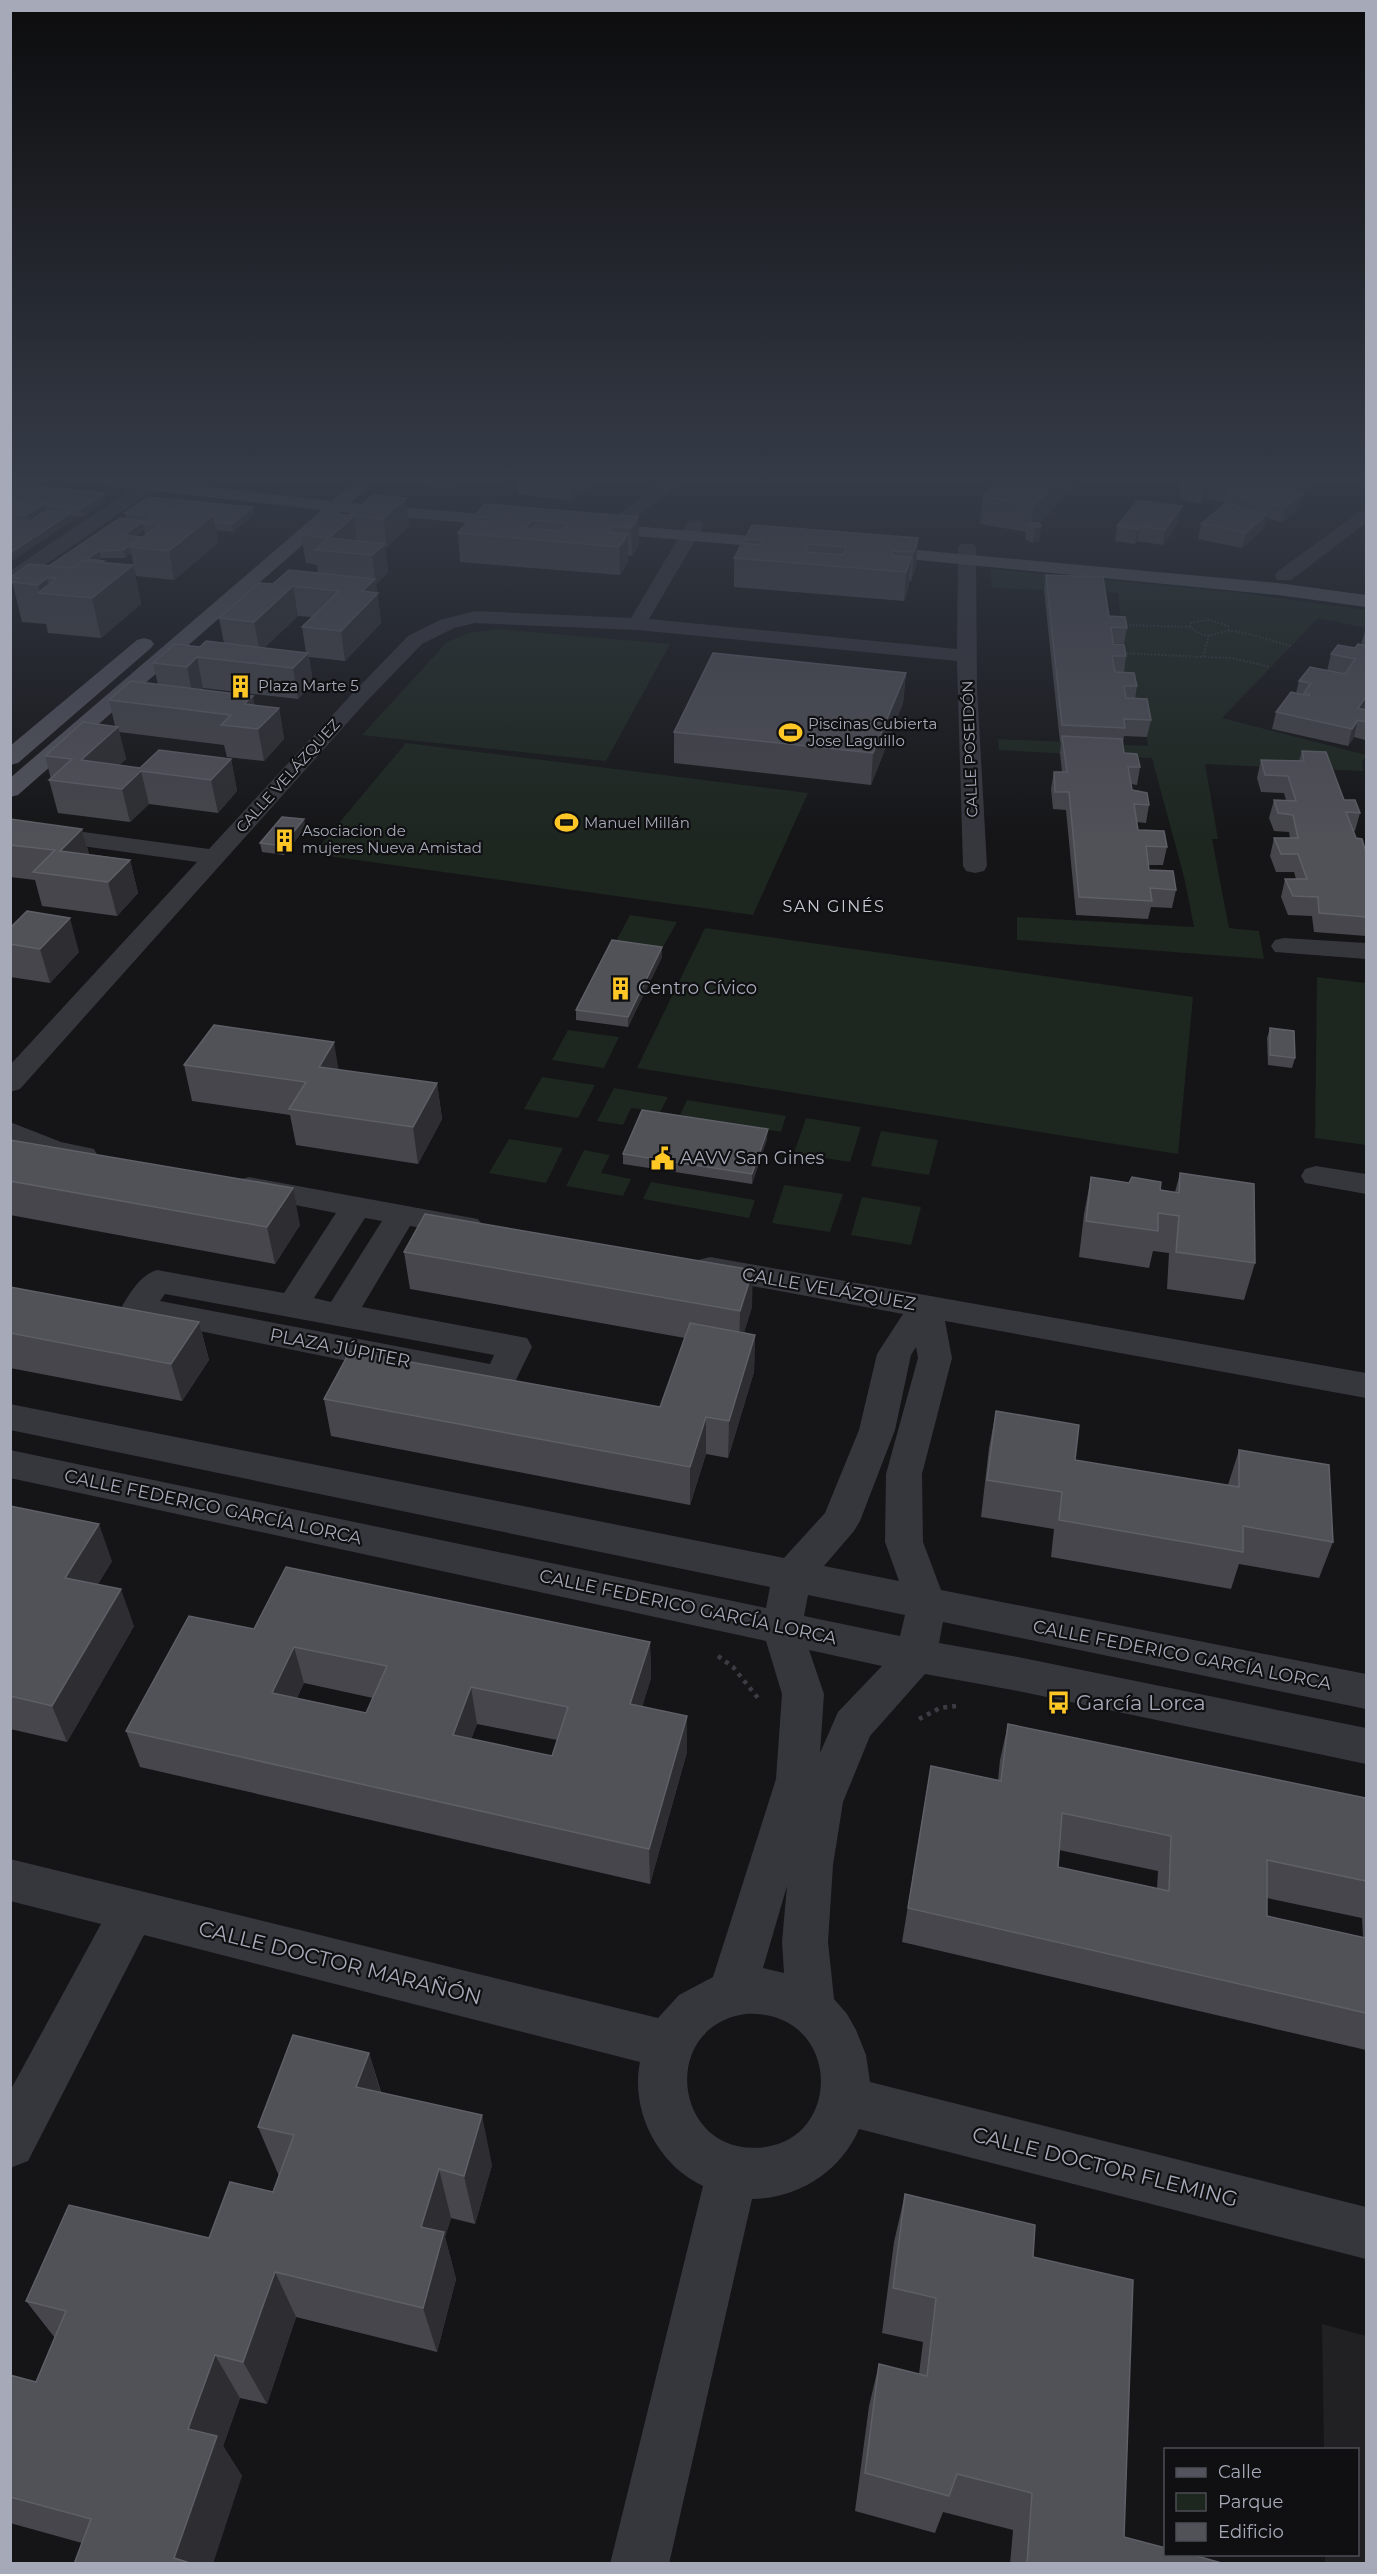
<svg xmlns="http://www.w3.org/2000/svg" width="1377" height="2574" font-family="Montserrat,sans-serif">
	<rect width="100%" height="100%" fill="#151517"/>
	<path fill="#212124" d="M1322 2324 1366 2336V2563H1325V2555L1358 2554V2450L1324 2449Z"/>
	<path fill="#1d261f" d="M990 569 1227 591 1366 610V628L1318 618 1222 718 1366 755 1362 762 1363 771 1205 764 1218 839H1212L1229 928 1259 931 1264 959 1017 940V917L1194 927 1185 881 1152 758 999 750 998 739 1148 746 1147 737 1124 673 1122 661 1124 644 1118 593 992 588Z
		M497 629 670 644 606 761 362 735 447 642 469 633Z
		M406 743 808 793 753 915 313 854Z
		M630 915 677 922 663 947 616 941Z
		M705 928 1193 997 1178 1154 637 1068Z
		M1317 977 1366 983V1145L1315 1138Z
		M568 1030 619 1037 604 1068 552 1060Z
		M542 1077 595 1085 578 1118 524 1109Z
		M614 1088 668 1097 660 1112 631 1108 623 1125 597 1121Z
		M687 1100 786 1116 781 1132 680 1115Z
		M806 1118 861 1127 850 1162 794 1153Z
		M881 1131 938 1140 929 1175 871 1166Z
		M509 1139 563 1148 546 1183 489 1173Z
		M584 1150 610 1155 601 1173 631 1179 623 1196 566 1186Z
		M651 1182 755 1200 749 1218 643 1199Z
		M784 1185 843 1194 830 1232 772 1223Z
		M862 1197 921 1207 911 1245 851 1235Z"/>
	<g fill="none" stroke-linecap="round" stroke-linejoin="round">
		<path stroke="#3c3d44" stroke-width="2" stroke-dasharray="1.5 2" stroke-linecap="butt" d="M1122 625 1190 627C1209 642 1213 632 1230 631 1244 631 1276 642 1291 646
			M1190 627 1192 622 1210 620 1228 626 1229 631
			M1209 635 1203 657 1232 658 1270 667
			M1123 653 1203 657"/>
		<path stroke="#3c3d44" stroke-width="4.5" stroke-dasharray="4 5" stroke-linecap="butt" d="M718 1656 733 1667 758 1698
			M919 1719 940 1708 956 1706"/>
		<path fill="#36363d" fill-rule="evenodd" d="M149 481 156 486 154 490 17 584 10 585V571L142 482Z
			M664 481H683L629 523H617L614 519 617 515Z
			M1366 510V523L1291 580H1277L1275 576 1277 572 1360 511Z
			M695 520 701 521 704 525 649 619 957 649 958 548 961 544H973L976 548 977 687 987 866 984 871 975 873 966 871 963 866 957 661 637 630 475 623 454 628 422 644 365 703 20 1089 10 1092V1065L197 862 10 836V822L209 849 351 695 408 636 440 620 475 611 631 618 686 525 689 521Z
			M1284 938 1366 943V959L1275 952 1271 946 1275 940Z
			M10 1122 61 1142 94 1149 98 1156 94 1163C66 1170 35 1154 10 1142Z
			M1316 1166 1366 1174V1194L1305 1183 1301 1176 1305 1169Z
			M249 1177 478 1219 483 1226 478 1233 467 1236 410 1226 362 1307 527 1338 532 1347 512 1388 500 1392 126 1316 121 1308C130 1293 140 1275 157 1270L284 1293 336 1213 238 1194 234 1187 238 1180ZM365 1218 382 1221 331 1302 314 1298ZM165 1294 494 1355 490 1364 160 1301Z
			M710 1257 1366 1373V1398L945 1321 952 1358 922 1474 923 1542 941 1590 1366 1674V1709L943 1622 939 1643 1018 1657 1366 1728V1764L1018 1691 925 1674 870 1736 843 1802 833 1865 828 1942 834 1999 847 2014 856 2030 866 2055 870 2082 1366 2207V2259L859 2129C841 2171 798 2199 752 2199L669 2564H610L703 2186C658 2165 630 2111 640 2062L144 1935 28 2161 10 2168V2091L101 1924 10 1901V1859L658 2018 679 1995 713 1977 776 1779 782 1694 766 1641 10 1478V1450L766 1608 770 1587 10 1430V1404L784 1558 825 1513 859 1430 877 1354 903 1314 698 1276 694 1268 698 1260ZM916 1347 918 1358 886 1474 885 1542 899 1581 824 1566 854 1531 860 1521 895 1430 911 1355ZM808 1595 905 1615 900 1636 804 1616ZM809 1650 882 1666 838 1712 820 1753 824 1694ZM787 1886 782 1942 784 1973 763 1968ZM745 2014C841 2009 844 2137 765 2147 674 2159 657 2027 745 2014Z"/>
		<path fill="#52535c" fill-rule="evenodd" d="M102 481H157L332 501 356 481H374L351 503 520 517 526 518 529 522 526 526 520 527 340 512 18 795 10 797V778L322 510 110 486Z
			M595 523 789 539 795 540 798 544 795 548 789 549 589 532 586 528 589 524Z
			M873 546 1278 583 1366 595V607L1278 595 867 555 864 551 867 547Z
			M144 638 151 640 154 644 151 648 18 763 10 765V746L137 640Z"/>
	</g>
	<path fill="#46464c" fill-rule="evenodd" d="M413 481H457L452 487 413 484Z
		M517 481H529L594 485 570 501 518 494Z
		M1079 481 1039 523 1041 526 1039 541 1033 543 1025 539 1026 532 980 524 983 497Z
		M1187 481H1318L1317 484 1302 494 1299 509 1282 522 1266 518 1264 528 1242 548 1198 539 1201 524 1225 503 1207 499 1200 504 1179 499 1182 484Z
		M10 484 105 493 106 501 83 517 72 516 73 520 10 562Z
		M373 495 409 526 387 547H385L388 572 376 584 381 623 345 661 309 657 313 683 298 699 203 688 201 690 254 705 279 708 284 739 264 761 227 757 224 745 119 732 126 759 119 765 140 768 231 759 237 791 218 813 149 804 130 822 58 813 49 780 51 779 45 756 115 726 109 700 158 685 153 663 200 647 224 643 219 618 273 584 318 573 317 565 306 563 301 535 350 515ZM298 616 312 617 302 627 306 653 264 648Z
		M253 507 254 514 233 532 216 530 218 543 174 580 136 576 131 553 125 558H101L98 561 104 563 133 565 141 604 101 638 48 633 46 624 22 622 11 577 49 566 126 519 125 513ZM144 530 145 535 142 538 135 536Z
		M474 517H638L639 545 632 556 628 555V562L620 575 460 562 458 533 474 520Z
		M1179 521 1163 545 1137 541 1135 544 1115 541 1117 526Z
		M918 538 916 566 911 581H909V586L904 601 734 587V558L745 544V539Z
		M1046 575 1127 628 1124 644 1113 643V644L1126 656 1124 672 1137 686 1135 699 1151 720 1147 737 1124 736 1123 744 1124 753 1140 767 1137 785 1131 784 1132 790 1149 805 1146 823 1137 822 1138 830 1167 847 1163 865H1148L1149 870 1176 890 1172 908 1151 907 1148 919 1076 915 1066 810 1053 809 1051 789 1054 772H1062L1060 753 1061 742H1060L1044 590Z
		M1366 628V738L1365 740 1354 737 1348 746 1272 729 1276 712 1296 693 1299 681 1327 671 1331 654 1355 648 1361 645 1365 631Z
		M906 673 903 703 871 785 674 763V732Z
		M1302 751 1344 800 1360 813 1355 831H1353L1356 838 1366 853V936L1314 932 1312 916 1288 915 1281 897 1285 879H1296L1294 872H1276L1270 856 1274 838H1290L1289 832 1274 831 1269 818 1274 800H1286L1284 793 1261 792 1257 778 1261 760 1299 761Z
		M10 819 82 829 89 854 130 860 138 893 117 916 42 906 35 880 10 877Z
		M304 819 305 828 284 855 262 852 260 843Z
		M10 926 79 952 50 983 10 977Z
		M662 947V957L628 1027 576 1020V1010Z
		M1270 1028 1295 1058 1292 1068 1268 1065 1267 1038Z
		M184 1065 339 1070 437 1083 442 1119 418 1164 296 1145 290 1115 192 1101Z
		M767 1139 752 1184 623 1164V1154Z
		M10 1140 300 1225 275 1264 10 1215Z
		M1180 1173 1255 1263 1244 1300 1167 1289 1169 1253 1153 1251 1149 1268 1079 1257 1084 1214 1091 1177 1175 1192Z
		M404 1252 752 1307 744 1332 755 1335 754 1372 728 1458 706 1454 690 1505 331 1436 324 1399 660 1407 685 1338 410 1289Z
		M10 1287 199 1322 209 1360 182 1401 10 1368Z
		M996 1411 1075 1460 1228 1485 1239 1450 1333 1542 1319 1578 1239 1564 1231 1589 1051 1557 1054 1529 981 1517 989 1448Z
		M10 1506 112 1561 98 1584 134 1626 67 1742 10 1729Z
		M254 1629 650 1642 651 1678 642 1707 687 1752 650 1884 140 1767 126 1731ZM304 1683 373 1698 366 1713 297 1698ZM477 1724 557 1740 552 1756 471 1739Z
		M1008 1724 1366 1798V2050L902 1942 931 1766 998 1780 1000 1760ZM1059 1850 1158 1871 1157 1889 1058 1867ZM1267 1898 1362 1918 1363 1937 1267 1916Z
		M369 2053 381 2092 492 2165 475 2224 451 2218 445 2237 456 2279 437 2352 296 2317 267 2404 240 2398 223 2446 242 2476 82 2543 10 2523V2375L36 2382 55 2338 26 2301 209 2238 273 2192 279 2176 258 2127Z
		M905 2194 1033 2257 1124 2537 1225 2564H1010L1013 2530 943 2512 935 2533 855 2511 869 2406 879 2364 919 2374 923 2342 882 2333 894 2242Z"/>
	<path fill="#2e2e32" d="M451 481H457L452 487Z
		M577 481H594V485L570 501V486Z
		M1057 481H1079L1035 528 1031 526 1034 505Z
		M1303 481H1318L1317 484 1294 499 1297 485Z
		M1210 485 1207 499 1200 504 1203 489Z
		M105 493 106 501 83 517 81 509Z
		M1303 494 1299 509 1282 522 1285 507Z
		M406 498 409 526 387 547 383 519Z
		M46 503 49 518 31 530 27 515Z
		M1182 506 1179 521 1163 545 1165 530Z
		M253 507 254 514 233 532 232 524Z
		M71 513 73 520 10 562V553Z
		M1267 514 1264 528 1242 548 1246 533Z
		M213 515 218 543 174 580 169 551Z
		M354 516 357 544 329 538Z
		M638 517 639 545 632 556 631 528Z
		M532 520 533 540 526 528Z
		M144 521 143 523 144 530 126 543 124 535Z
		M1041 526 1039 541 1033 543 1035 528Z
		M1140 526 1137 541 1135 544 1138 529Z
		M628 534V562L620 575 619 547Z
		M141 537 143 545 130 547 131 553 125 558 123 550Z
		M918 538 916 566 911 581 914 552Z
		M385 544 388 572 376 584 381 623 345 661 341 631 362 591 375 579 372 555Z
		M99 551 101 558 88 567 87 559Z
		M911 557 909 586 904 601 906 572Z
		M133 565 141 604 101 638 92 598Z
		M47 578 51 594 40 593 38 585Z
		M293 586 298 616 260 652 254 622Z
		M308 653 313 683 298 699 293 668Z
		M197 657 203 688 193 697 187 667Z
		M906 673 903 703 871 785 873 753Z
		M253 696 258 728 244 704Z
		M1366 697V701L1364 711 1358 708Z
		M279 708 284 739 264 761 258 729Z
		M1358 720 1354 737 1348 746 1352 729Z
		M118 727 126 759 97 786 81 760Z
		M231 759 237 791 218 813 211 780Z
		M141 771 149 804 130 822 122 789Z
		M304 819 305 828 284 855 282 846Z
		M82 829 91 862 60 851Z
		M130 860 138 893 117 916 108 882Z
		M70 918 79 952 50 983 40 949Z
		M662 947V957L628 1027V1017Z
		M334 1042 340 1078 319 1067Z
		M437 1083 442 1119 418 1164 413 1127Z
		M768 1129 767 1139 752 1184V1174Z
		M293 1188 300 1225 275 1264 267 1227Z
		M753 1270 752 1307 739 1348 740 1311Z
		M199 1322 209 1360 182 1401 171 1364Z
		M755 1335 754 1372 728 1458 729 1421Z
		M706 1417V1454L690 1505V1467Z
		M99 1524 112 1561 79 1614 65 1578Z
		M121 1589 134 1626 67 1742 52 1706Z
		M650 1642 651 1678 632 1740 630 1704Z
		M294 1647 304 1683 282 1729 272 1693Z
		M471 1687 477 1724 459 1771 453 1735Z
		M687 1716V1752L650 1884 649 1849Z
		M369 2053 384 2105 356 2087Z
		M482 2115 492 2165 475 2224 464 2176Z
		M439 2169 451 2218 445 2237 456 2279 437 2352 423 2308 421 2227Z
		M275 2272 296 2317 267 2404 243 2362Z
		M215 2355 240 2398 223 2446 242 2476 213 2564H179L174 2558 188 2429Z"/>
	<path fill="#515158" stroke="#5e5f67" stroke-width="1.5" fill-rule="evenodd" d="M529 481H577L570 486Z
		M999 481H1057L1034 505 983 497Z
		M1187 481H1243L1303 494 1285 507 1227 494 1233 490 1210 485 1203 489 1182 484Z
		M1282 481H1303L1297 485Z
		M10 484 105 493 81 509 46 506V503L21 500 18 503 10 502Z
		M373 495 406 498 383 519 354 516 329 538 385 544 372 555 315 550 328 538 301 535 328 513 350 515Z
		M148 497 253 507 232 524 215 522 213 515 160 510 152 516 125 513Z
		M21 500 46 503 27 515 10 513V507Z
		M1138 500 1182 506 1165 530 1140 526 1138 529 1117 526Z
		M1226 503 1240 506 1238 508 1267 514 1246 533 1201 524Z
		M485 504 638 517 631 528 612 526 608 532 628 534 619 547 458 533 469 520 487 521 490 518 474 517ZM532 520 568 523 561 531 526 528Z
		M47 510 71 513 10 553V520L29 522Z
		M160 510 213 515 169 551 130 547 159 525 143 523Z
		M120 518 144 521 124 535 141 537 123 550 99 551 87 559 104 561 102 562 83 561 73 568 49 566Z
		M1039 523 1041 526 1035 528 1027 524Z
		M752 525 918 538 914 552 893 551 891 556 911 557 906 572 734 558 742 543 760 545 762 540 745 539ZM809 544 847 547 843 555 805 552Z
		M83 561 133 565 92 598 38 593 57 578H47L38 585 12 582 18 578 11 577 29 564 73 568Z
		M289 570 375 579 362 591 378 593 341 631 302 627 339 591 293 586 254 622 219 618 259 583 273 584Z
		M1046 575 1103 577 1109 616 1125 617 1127 628 1111 627 1113 644 1124 645 1126 656H1112L1115 672 1134 673 1137 686H1124L1126 698 1147 699 1151 720 1124 719 1125 728 1062 725Z
		M206 641 308 653 293 668 197 657 187 667 153 663 175 644 200 647Z
		M1358 644 1366 646V697L1358 708 1366 710V722L1358 720 1352 729 1276 712 1291 692 1309 696 1310 694 1304 693 1311 683 1299 681 1310 667 1345 674 1355 659 1331 654 1338 645 1355 648Z
		M713 653 906 673 873 753 674 732Z
		M131 681 253 696 244 704 279 708 258 729 221 725 231 715 109 700Z
		M83 722 118 727 81 760 140 768 159 750 231 759 211 780 141 771 122 789 49 780 72 759 45 756Z
		M1062 736 1122 739 1124 753 1137 754 1140 767H1128L1132 790 1147 793 1149 805 1134 804 1138 830 1164 831 1167 847 1146 846 1149 870 1173 871 1176 890 1150 888 1152 901 1079 897 1069 792H1055L1054 772H1067Z
		M1302 751 1326 752 1344 800H1355L1360 813 1346 812 1356 838 1362 839 1366 853V917L1319 913 1318 897 1293 896 1285 879H1307L1298 854H1281L1274 838H1298L1293 815 1278 813 1274 800 1296 801 1288 776 1265 775 1261 760 1304 761Z
		M282 817 304 819 282 846 260 843Z
		M10 819 82 829 60 851 130 860 108 882 33 872 55 850 10 845Z
		M27 911 70 918 40 949 10 944V926H12Z
		M612 940 662 947 628 1017 576 1010Z
		M214 1025 334 1042 319 1067 437 1083 413 1127 289 1109 306 1082 184 1065Z
		M1270 1028 1294 1031 1295 1058 1270 1055Z
		M642 1110 768 1129 752 1174 623 1154Z
		M10 1140 293 1188 267 1227 10 1181Z
		M1180 1173 1254 1184 1255 1263 1176 1252 1179 1216 1158 1213V1231L1086 1221 1091 1177 1129 1183 1132 1177 1161 1182 1160 1190 1179 1193Z
		M425 1214 753 1270 740 1311 404 1252Z
		M10 1287 199 1322 171 1364 10 1333Z
		M690 1323 755 1335 729 1421 706 1417 690 1467 324 1399 350 1351 660 1407Z
		M996 1411 1079 1425 1075 1460 1239 1487V1450L1329 1465 1333 1542 1243 1526V1552L1059 1520 1062 1492 987 1480Z
		M10 1506 99 1524 65 1578 121 1589 52 1706 10 1696Z
		M286 1567 650 1642 630 1704 687 1716 649 1849 126 1731 189 1616 254 1629ZM294 1647 387 1666 366 1713 272 1693ZM471 1687 568 1707 552 1756 453 1735Z
		M1008 1724 1366 1798V1881L1267 1860V1916L1366 1938V2013L908 1908 931 1766 1001 1781ZM1062 1813 1171 1836 1169 1891 1058 1867Z
		M293 2035 369 2053 356 2087 482 2115 464 2176 439 2169 421 2227 444 2232 423 2308 275 2272 243 2362 215 2355 188 2429 217 2436 174 2558 193 2564H74L91 2519 10 2497V2375L36 2382 66 2311 26 2301 69 2205 209 2238 230 2182 273 2192 294 2135 258 2127Z
		M905 2194 1035 2225 1033 2257 1133 2280 1124 2537 1166 2548V2554H1190L1225 2564H1027L1032 2493 957 2474 949 2496 865 2473 879 2364 927 2376 936 2298 893 2288Z"/>
	<linearGradient id="sky" x2="0" y2="1"><stop stop-color="#0c0c0d"/><stop offset="0.57" stop-color="#353b47"/><stop offset="1" stop-color="#353b47" stop-opacity="0"/></linearGradient>
	<rect width="1377" height="842" fill="url(#sky)"/>
	<defs>
		<symbol id="building-bare" viewBox="-9 -9 18 18"><path d="M-4-6H4V6H1V3H-1V6H-4ZM-2.5-4.3h1.7v1.8h-1.7ZM.8-4.3h1.7v1.8H.8ZM-2.5-1h1.7V.8h-1.7ZM.8-1h1.7V.8H.8Z" fill="#ffc725" stroke="#101012" stroke-width="2.5" paint-order="stroke"/></symbol>
		<symbol id="stadium-bare" viewBox="-9 -9 18 18"><path d="M0-5a6.5 5 0 1 0 0 10a6.5 5 0 1 0 0-10ZM-3.5-1.8h7v3.6h-7Z" fill="#ffc725" stroke="#101012" stroke-width="2.5" paint-order="stroke"/></symbol>
		<symbol id="civic-bare" viewBox="-9 -9 18 18"><path d="M-.6-6.5H3V-4.5H.6V-3L4-1V1h2V6H-6V1h2V-1L-.6-3ZM-1.2 2.5V6h2.4V2.5Z" fill="#ffc725" stroke="#101012" stroke-width="2.5" paint-order="stroke"/></symbol>
		<symbol id="bus-bare" viewBox="-9 -9 18 18"><path d="M-5-6H5V4H4V6H2V4H-2V6H-4V4H-5ZM-3.5-4V0h7V-4ZM-3.5 1.2v1.5H-2V1.2ZM2 1.2v1.5H3.5V1.2Z" fill="#ffc725" stroke="#101012" stroke-width="2.5" paint-order="stroke"/></symbol>
	</defs>
	<g fill-rule="evenodd">
		<use href="#building-bare" x="224" y="670" width="33" height="33"/>
		<use href="#stadium-bare" x="774" y="716" width="33" height="33"/>
		<use href="#stadium-bare" x="550" y="806" width="33" height="33"/>
		<use href="#building-bare" x="268" y="824" width="33" height="33"/>
		<use href="#building-bare" x="604" y="972" width="33" height="33"/>
		<use href="#civic-bare" x="646" y="1142" width="33" height="33"/>
		<use href="#bus-bare" x="1042" y="1686" width="33" height="33"/>
	</g>
	<g text-anchor="middle" stroke-width="4.5" stroke-linejoin="round" paint-order="stroke">
		<g font-size="15" fill="#a6aab8" stroke="#101012" text-anchor="start">
			<text x="258" y="691">Plaza Marte 5</text>
			<text x="808" y="729">Piscinas Cubierta<tspan x="808" dy="17">Jose Laguillo</tspan></text>
			<text x="584" y="828">Manuel Millán</text>
			<text x="302" y="836">Asociacion de<tspan x="302" dy="17">mujeres Nueva Amistad</tspan></text>
		</g>
		<g font-size="15" fill="#a6aab8" stroke="#101012">
			<text transform="translate(970 749) rotate(-92)" y="5">CALLE POSEIDÓN</text>
			<text transform="translate(288 776) rotate(-48)" y="5">CALLE VELÁZQUEZ</text>
		</g>
		<g font-size="16" letter-spacing="1.5" fill="#c7cad4" stroke="#101012">
			<text x="834" y="912">SAN GINÉS</text>
		</g>
		<g font-size="18" fill="#a6aab8" stroke="#101012" text-anchor="start">
			<text x="638" y="994">Centro Cívico</text>
			<text x="680" y="1164">AAVV San Gines</text>
		</g>
		<g font-size="18" fill="#a6aab8" stroke="#101012">
			<text transform="translate(829 1289) rotate(10)" y="6">CALLE VELÁZQUEZ</text>
			<text transform="translate(340 1348) rotate(11)" y="6">PLAZA JÚPITER</text>
			<text transform="translate(213 1507) rotate(12)" y="6">CALLE FEDERICO GARCÍA LORCA</text>
			<text transform="translate(688 1607) rotate(12)" y="6">CALLE FEDERICO GARCÍA LORCA</text>
			<text transform="translate(1182 1655) rotate(11)" y="6">CALLE FEDERICO GARCÍA LORCA</text>
		</g>
		<g font-size="21" fill="#a6aab8" stroke="#101012" text-anchor="start">
			<text x="1076" y="1710">García Lorca</text>
		</g>
		<g font-size="21" fill="#a6aab8" stroke="#101012">
			<text transform="translate(340 1963) rotate(14)" y="7">CALLE DOCTOR MARAÑÓN</text>
			<text transform="translate(1105 2167) rotate(14)" y="7">CALLE DOCTOR FLEMING</text>
		</g>
	</g>
	<rect width="1377" height="2574" fill="none" stroke="#a6aab8" stroke-width="24"/>
	<rect x="1164" y="2448" width="195" height="108" fill="#101012" stroke="#4c4e54" stroke-width="1.5"/>
	<rect x="1176" y="2468" width="30" height="9" fill="#52535c" stroke="#4c4e54" stroke-width="1.5"/>
	<text x="1218" y="2478" font-size="18" fill="#a6aab8">Calle</text>
	<rect x="1176" y="2493" width="30" height="18" fill="#1d261f" stroke="#4c4e54" stroke-width="1.5"/>
	<text x="1218" y="2508" font-size="18" fill="#a6aab8">Parque</text>
	<rect x="1176" y="2523" width="30" height="18" fill="#515158" stroke="#4c4e54" stroke-width="1.5"/>
	<text x="1218" y="2538" font-size="18" fill="#a6aab8">Edificio</text>
</svg>
